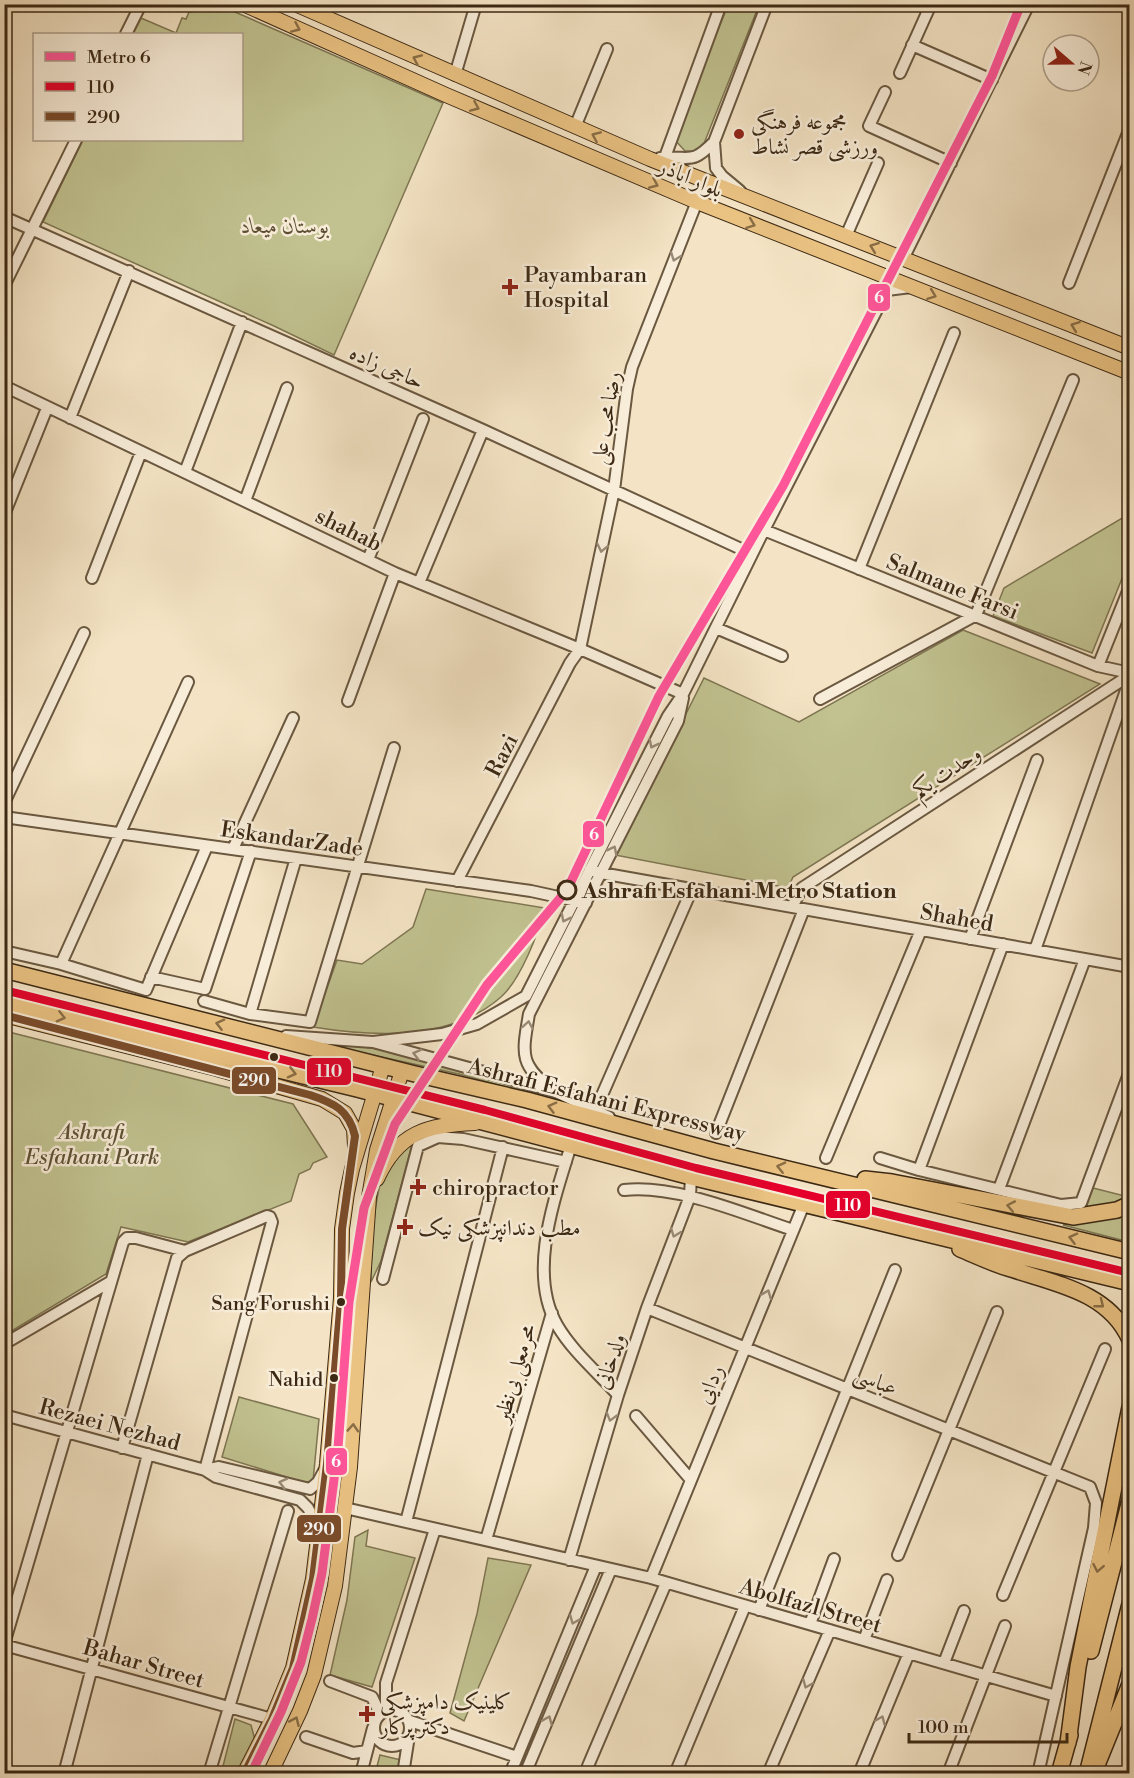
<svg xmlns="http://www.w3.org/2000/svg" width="1134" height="1778" font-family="'Libre Bodoni',Amiri,serif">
	<rect width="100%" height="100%" fill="#f4e4c5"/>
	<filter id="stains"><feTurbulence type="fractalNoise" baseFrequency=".00333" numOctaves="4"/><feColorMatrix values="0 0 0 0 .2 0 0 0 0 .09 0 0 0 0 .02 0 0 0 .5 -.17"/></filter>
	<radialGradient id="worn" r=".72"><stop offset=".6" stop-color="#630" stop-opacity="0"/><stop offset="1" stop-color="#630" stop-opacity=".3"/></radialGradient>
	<path fill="#c1c290" stroke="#7e7652" stroke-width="1.5" d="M196 4 219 5 443 103 334 355 274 326 43 222 83 140H242V34H133L141 18 176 33 182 18 186 19 189 12H192Z
		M728 5H759L701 151H685L674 139Z
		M1129 514V561L1092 653 993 616 1004 588Z
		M963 630 1100 684 793 877 788 888 615 855 704 678 799 722Z
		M426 889 545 908C538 934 521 979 501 997 451 1041 374 1037 313 1027L337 960 362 964 413 927Z
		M5 1031 293 1104 327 1157 313 1163 310 1169 299 1174 291 1201 188 1242 121 1227 106 1274 5 1335Z
		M309 1041 379 1049 531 1087 585 1109 459 1074Z
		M413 1141 381 1261 371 1282C371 1254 373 1181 391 1159 396 1152 406 1147 413 1141Z
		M1093 1188 1129 1197V1200L1084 1213Z
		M1129 1209V1242L1063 1225Z
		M239 1397 319 1419 313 1481 306 1483 222 1457Z
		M368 1530 366 1546 415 1558 372 1687 330 1675 347 1600 355 1537Z
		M488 1558 531 1565 464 1721 450 1713 477 1614Z
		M235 1719 251 1725 255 1740 236 1773 221 1774Z
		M380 1755 401 1760 398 1773 375 1774Z"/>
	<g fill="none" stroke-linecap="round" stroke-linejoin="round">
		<defs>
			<path id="minor" d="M126 34 141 4
				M912 45 992 80
				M900 73 931 4
				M455 75 476 4
				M885 92 869 126 951 163
				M575 127 607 49
				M665 157 721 4
				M660 158C691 155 690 166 714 142
				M740 191 722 176 716 168 714 142 767 4
				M4 217 483 430 752 554
				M846 236 878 163
				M903 259 1029 4
				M1069 283 1130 128
				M4 286 76 140
				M4 386 395 573 580 649 683 694
				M70 418 129 271
				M185 472 242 322
				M245 501 287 388
				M4 515 47 408
				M764 530 1098 666 1130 673
				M368 560 423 419
				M859 569 954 333
				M92 578 141 452
				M419 583 483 430
				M716 628 782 656
				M1098 666 1130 586
				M820 699 976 615 1073 380
				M348 701 395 573
				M4 803 84 633
				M4 817 531 891 586 903
				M233 849 293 718
				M590 869 601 873 1130 967
				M457 881 570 663 580 649 614 490 627 389 632 367 705 181
				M792 907 802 888 1130 675
				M970 939 1037 760
				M1035 950 1130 679
				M4 951 61 964 146 990 207 846
				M61 964 188 682
				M151 977 205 989 251 851
				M204 1001 250 1014 310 1022 394 748
				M250 1014 296 858
				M286 1036 373 1042 554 1091 609 1117
				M373 1042 442 1034 477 1024 526 996 668 716 683 694 764 530 887 290 911 287
				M554 1091C519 1065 522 1055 529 1014L678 721 683 698
				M599 1102 692 889
				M716 1133 804 909
				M571 1145C555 1198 527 1272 557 1325 572 1351 598 1373 618 1395
				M826 1158 921 930
				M880 1158 919 1170 1061 1205 1081 1203 1130 1071
				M919 1170 1003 944
				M999 1189 1085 959
				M624 1190C676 1184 744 1214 793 1230
				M383 1279 418 1146 438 1137 463 1139 566 1162
				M647 1308 1090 1487 1096 1503 1094 1528 1038 1774
				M4 1344 110 1282
				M4 1415 205 1470 216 1477 300 1500 308 1508 319 1529
				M636 1416 691 1480
				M122 1448 177 1258 185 1251 267 1216 270 1217 272 1222 205 1470
				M205 1470 219 1467 310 1489 318 1482 324 1471
				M345 1508 651 1578 1056 1696
				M406 1522 503 1147
				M486 1540 552 1313
				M898 1555 997 1312
				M569 1560 618 1395 647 1308 690 1196 691 1177
				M651 1578 804 1204
				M1003 1595 1105 1349
				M759 1610 895 1270
				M810 1624 834 1559
				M864 1640 887 1580
				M4 1644 123 1242 127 1238H136L185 1251
				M4 1645 272 1719
				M944 1663 964 1611
				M330 1681 372 1697 380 1714
				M374 1728a18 18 0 1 1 36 0a18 18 0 1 1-36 0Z
				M386 1710V1683L435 1529
				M410 1721 517 1757
				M306 1737 353 1753 367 1751
				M588 1766 666 1583
				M64 1774 148 1454
				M209 1774 288 1511
				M361 1774 373 1728
				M403 1774 409 1736
				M510 1774 596 1566
				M525 1774 611 1569
				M675 1774 745 1606
				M768 1774 830 1630
				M859 1774 909 1653
				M948 1774 1005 1626"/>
			<path id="major" d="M243 4 446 95 697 202 1130 373
				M295 4 650 159 1130 348
				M4 1015 217 1069 322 1099 345 1113 354 1129 355 1146
				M377 1179C398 1132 427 1125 475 1123
				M244 1774 272 1719 293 1668 313 1579 327 1464 341 1298 342 1229 347 1193 352 1169 383 1066
				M270 1774 300 1711 314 1675 335 1586 350 1467 369 1197 377 1150 402 1071"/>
			<path id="highway" d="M4 970 415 1074 527 1100 714 1151 1130 1252
				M4 1003 357 1089 691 1177 1130 1283
				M865 1179 892 1182 1073 1217 1117 1210 1130 1204
				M960 1249C977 1256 993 1264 1011 1269 1056 1284 1109 1292 1130 1340
				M1091 1651 1130 1500
				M1068 1743 1078 1667 1130 1407
				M1097 1765 1130 1684
				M1059 1774 1070 1735
				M1087 1774 1130 1604"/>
		</defs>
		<use href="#minor" stroke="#6a5840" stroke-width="14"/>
		<use href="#major" stroke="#3c2914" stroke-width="16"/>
		<use href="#highway" stroke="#3c2914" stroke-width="18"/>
		<use href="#minor" stroke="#f8edd9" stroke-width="10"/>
		<use href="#major" stroke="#eac282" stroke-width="14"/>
		<use href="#highway" stroke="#eac282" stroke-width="15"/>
		<defs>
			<path id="bus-1" d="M4 990 485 1110 696 1168 1130 1273"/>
			<path id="bus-2" d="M4 1015 310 1095C334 1103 349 1110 355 1136L342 1229 341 1298 327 1464 313 1579 293 1668 272 1719 244 1774"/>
		</defs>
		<use href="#bus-1" stroke="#f8edd9" stroke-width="12"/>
		<use href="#bus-2" stroke="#f8edd9" stroke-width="12"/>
		<use href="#bus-1" stroke="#e4002b" stroke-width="8"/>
		<use href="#bus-2" stroke="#7a4b2a" stroke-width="8"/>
		<defs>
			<path id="metro-1" d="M251 1774 281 1712 301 1662 312 1619 322 1573 338 1448 349 1302 364 1208 395 1124 487 985 567 890 659 696 783 486 992 76 1021 4"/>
		</defs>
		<use href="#metro-1" stroke="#f8edd9" stroke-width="14"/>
		<use href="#metro-1" stroke="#f59" stroke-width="9"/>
	</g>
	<defs><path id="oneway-chevron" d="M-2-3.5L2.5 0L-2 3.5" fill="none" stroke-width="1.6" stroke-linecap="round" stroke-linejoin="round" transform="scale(1.5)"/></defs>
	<g stroke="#8a6e46">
		<use href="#oneway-chevron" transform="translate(296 28) rotate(24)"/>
		<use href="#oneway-chevron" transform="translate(417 59) rotate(-156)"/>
		<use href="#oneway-chevron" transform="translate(475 107) rotate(23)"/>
		<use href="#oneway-chevron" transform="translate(596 136) rotate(-157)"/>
		<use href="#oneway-chevron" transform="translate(654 184) rotate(23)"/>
		<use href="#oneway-chevron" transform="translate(751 224) rotate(21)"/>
		<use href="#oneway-chevron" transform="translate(874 247) rotate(-159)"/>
		<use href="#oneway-chevron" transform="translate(932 295) rotate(21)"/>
		<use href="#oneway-chevron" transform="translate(1075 326) rotate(-159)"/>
		<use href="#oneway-chevron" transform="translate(61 1017) rotate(14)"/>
		<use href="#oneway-chevron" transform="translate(220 1024) rotate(-166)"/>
		<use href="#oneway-chevron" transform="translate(292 1073) rotate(14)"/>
		<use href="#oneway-chevron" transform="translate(552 1107) rotate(-165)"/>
		<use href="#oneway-chevron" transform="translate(781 1167) rotate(-167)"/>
		<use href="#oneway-chevron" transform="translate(1011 1206) rotate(-169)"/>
		<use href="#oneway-chevron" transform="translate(1073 1238) rotate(-166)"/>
		<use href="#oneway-chevron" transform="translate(1100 1304) rotate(38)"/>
		<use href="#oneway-chevron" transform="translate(353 1428) rotate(-86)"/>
		<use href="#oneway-chevron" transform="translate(1098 1568) rotate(101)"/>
		<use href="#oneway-chevron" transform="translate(295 1721) rotate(-66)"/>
	</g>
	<g stroke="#9a8b76">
		<use href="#oneway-chevron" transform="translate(675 257) rotate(111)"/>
		<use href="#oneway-chevron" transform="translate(602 548) rotate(102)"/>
		<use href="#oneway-chevron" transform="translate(653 744) rotate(117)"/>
		<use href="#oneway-chevron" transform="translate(613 850) rotate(-63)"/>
		<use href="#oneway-chevron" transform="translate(565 918) rotate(117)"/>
		<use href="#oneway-chevron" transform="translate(528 1025) rotate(-80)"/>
		<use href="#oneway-chevron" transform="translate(417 1054) rotate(-165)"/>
		<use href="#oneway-chevron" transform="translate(675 1233) rotate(111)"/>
		<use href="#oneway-chevron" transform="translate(767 1294) rotate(-68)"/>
		<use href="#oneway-chevron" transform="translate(611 1417) rotate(106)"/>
		<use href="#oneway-chevron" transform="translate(283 1483) rotate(-166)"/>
		<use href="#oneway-chevron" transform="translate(574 1620) rotate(112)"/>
		<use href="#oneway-chevron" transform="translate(807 1684) rotate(113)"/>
		<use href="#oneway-chevron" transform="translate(548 1720) rotate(-67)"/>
		<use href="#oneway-chevron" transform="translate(881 1720) rotate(-67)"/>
	</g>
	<g fill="#8f2418" stroke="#f8edd9" stroke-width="2">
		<circle cx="739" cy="134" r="6"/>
		<path d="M507 278h6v6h6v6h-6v6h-6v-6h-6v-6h6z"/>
		<path d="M415 1178h6v6h6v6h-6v6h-6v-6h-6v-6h6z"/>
		<path d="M402 1218h6v6h6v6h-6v6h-6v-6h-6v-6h6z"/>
		<path d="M364 1705h6v6h6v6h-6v6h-6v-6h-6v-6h6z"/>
	</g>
	<circle fill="#f8edd9" stroke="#3c2914" stroke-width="3" cx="567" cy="890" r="9"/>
	<g fill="#3c2914" stroke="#f8edd9" stroke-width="2">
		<circle cx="274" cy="1057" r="5"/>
		<circle cx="341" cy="1302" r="5"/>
		<circle cx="334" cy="1378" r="5"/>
	</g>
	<g text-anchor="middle" stroke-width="5" stroke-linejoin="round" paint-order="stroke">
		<g font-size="20" fill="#3c2914" stroke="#f8edd9" text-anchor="end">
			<text x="330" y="1310">Sang Forushi</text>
			<text x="323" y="1386">Nahid</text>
		</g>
		<g font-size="22" fill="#3c2914" stroke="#f8edd9" text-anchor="start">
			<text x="751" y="129">مجموعه فرهنگی<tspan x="751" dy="25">ورزشی قصر نشاط</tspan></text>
			<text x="524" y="282">Payambaran<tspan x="524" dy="25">Hospital</tspan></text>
			<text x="432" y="1195">chiropractor</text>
			<text x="418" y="1235">مطب دندانپزشکی نیک</text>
			<text x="380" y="1709">کلینیک دامپزشکی<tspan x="380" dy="25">دکتر پرکار</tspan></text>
		</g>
		<g font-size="22" fill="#3c2914" stroke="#f8edd9">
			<text transform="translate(691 177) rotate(23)" y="8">بلوار اباذر</text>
			<text transform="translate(387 366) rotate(24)" y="8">حاجی زاده</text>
			<text transform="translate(605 418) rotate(-81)" y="8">رضا محب علی</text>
			<text transform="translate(349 529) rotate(26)" y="8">shahab</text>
			<text transform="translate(953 586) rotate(22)" y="8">Salmane Farsi</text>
			<text transform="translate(501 755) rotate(-63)" y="8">Razi</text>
			<text transform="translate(946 771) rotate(-33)" y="8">وحدت یکم</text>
			<text transform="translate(292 838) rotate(8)" y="8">EskandarZade</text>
			<text transform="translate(957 917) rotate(10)" y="8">Shahed</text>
			<text transform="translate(607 1099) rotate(14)" y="8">Ashrafi Esfahani Expressway</text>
			<text transform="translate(609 1361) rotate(-72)" y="8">ولدخانی</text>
			<text transform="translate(514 1373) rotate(-74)" y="8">محرمعلی بی‌نظیر</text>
			<text transform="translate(876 1380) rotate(22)" y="8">عباسی</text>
			<text transform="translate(709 1384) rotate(-68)" y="8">ردایی</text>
			<text transform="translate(110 1424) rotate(15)" y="8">Rezaei Nezhad</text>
			<text transform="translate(811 1605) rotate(16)" y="8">Abolfazl Street</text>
			<text transform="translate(144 1663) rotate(16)" y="8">Bahar Street</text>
		</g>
		<g font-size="22" font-style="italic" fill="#5d4f33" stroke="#f8edd9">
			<text x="285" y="233">بوستان میعاد</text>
			<text x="92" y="1139">Ashrafi<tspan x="92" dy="25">Esfahani Park</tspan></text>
		</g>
		<g font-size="22" font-weight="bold" fill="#3c2914" stroke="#f8edd9" text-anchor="start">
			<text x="582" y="898">Ashrafi Esfahani Metro Station</text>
		</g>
	</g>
	<g stroke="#f8edd9" stroke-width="2">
		<rect x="867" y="283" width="24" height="29" rx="6" fill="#f59"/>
		<rect x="582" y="820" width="23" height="28" rx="6" fill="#f59"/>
		<rect x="306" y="1057" width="46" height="29" rx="6" fill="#e4002b"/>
		<rect x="231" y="1066" width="46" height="29" rx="6" fill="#7a4b2a"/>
		<rect x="825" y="1190" width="46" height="29" rx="6" fill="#e4002b"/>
		<rect x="325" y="1447" width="23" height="29" rx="6" fill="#f59"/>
		<rect x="296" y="1514" width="46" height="29" rx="6" fill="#7a4b2a"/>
	</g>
	<g font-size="16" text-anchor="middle" font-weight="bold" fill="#fff">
		<text x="879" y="303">6</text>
		<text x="594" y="840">6</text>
		<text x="329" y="1077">110</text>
		<text x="254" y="1086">290</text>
		<text x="848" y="1211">110</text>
		<text x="336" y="1467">6</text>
		<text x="319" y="1535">290</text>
	</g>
	<rect width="1134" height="1778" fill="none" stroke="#f4e4c5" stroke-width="24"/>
	<rect x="6" y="6" width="1122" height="1766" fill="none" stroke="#3c2914" stroke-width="3"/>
	<rect x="12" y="12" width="1110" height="1754" fill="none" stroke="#3c2914" stroke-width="1.5"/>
	<rect x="33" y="33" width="210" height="108" fill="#f8edd9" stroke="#ad9f8a" stroke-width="1.5"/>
	<rect x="45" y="52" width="30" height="9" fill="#ff5599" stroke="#ad9f8a" stroke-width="1.5"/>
	<text x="87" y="63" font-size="18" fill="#3c2914">Metro 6</text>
	<rect x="45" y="82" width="30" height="9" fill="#e4002b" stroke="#ad9f8a" stroke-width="1.5"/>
	<text x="87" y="93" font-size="18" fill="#3c2914">110</text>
	<rect x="45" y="112" width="30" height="9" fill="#7a4b2a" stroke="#ad9f8a" stroke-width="1.5"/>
	<text x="87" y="123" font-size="18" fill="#3c2914">290</text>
	<g transform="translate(1071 63) rotate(110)"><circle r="28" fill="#f8edd9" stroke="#ad9f8a" stroke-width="1.5"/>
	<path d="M0-4.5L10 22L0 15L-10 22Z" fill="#8f2418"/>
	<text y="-9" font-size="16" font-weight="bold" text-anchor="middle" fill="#3c2914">N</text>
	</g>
	<path d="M909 1733v9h158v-9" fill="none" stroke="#3c2914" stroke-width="3"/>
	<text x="918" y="1733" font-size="18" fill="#3c2914" stroke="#f8edd9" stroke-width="4.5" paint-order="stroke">100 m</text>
	<rect width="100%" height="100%" filter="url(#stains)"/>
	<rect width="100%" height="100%" fill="url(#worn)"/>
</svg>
